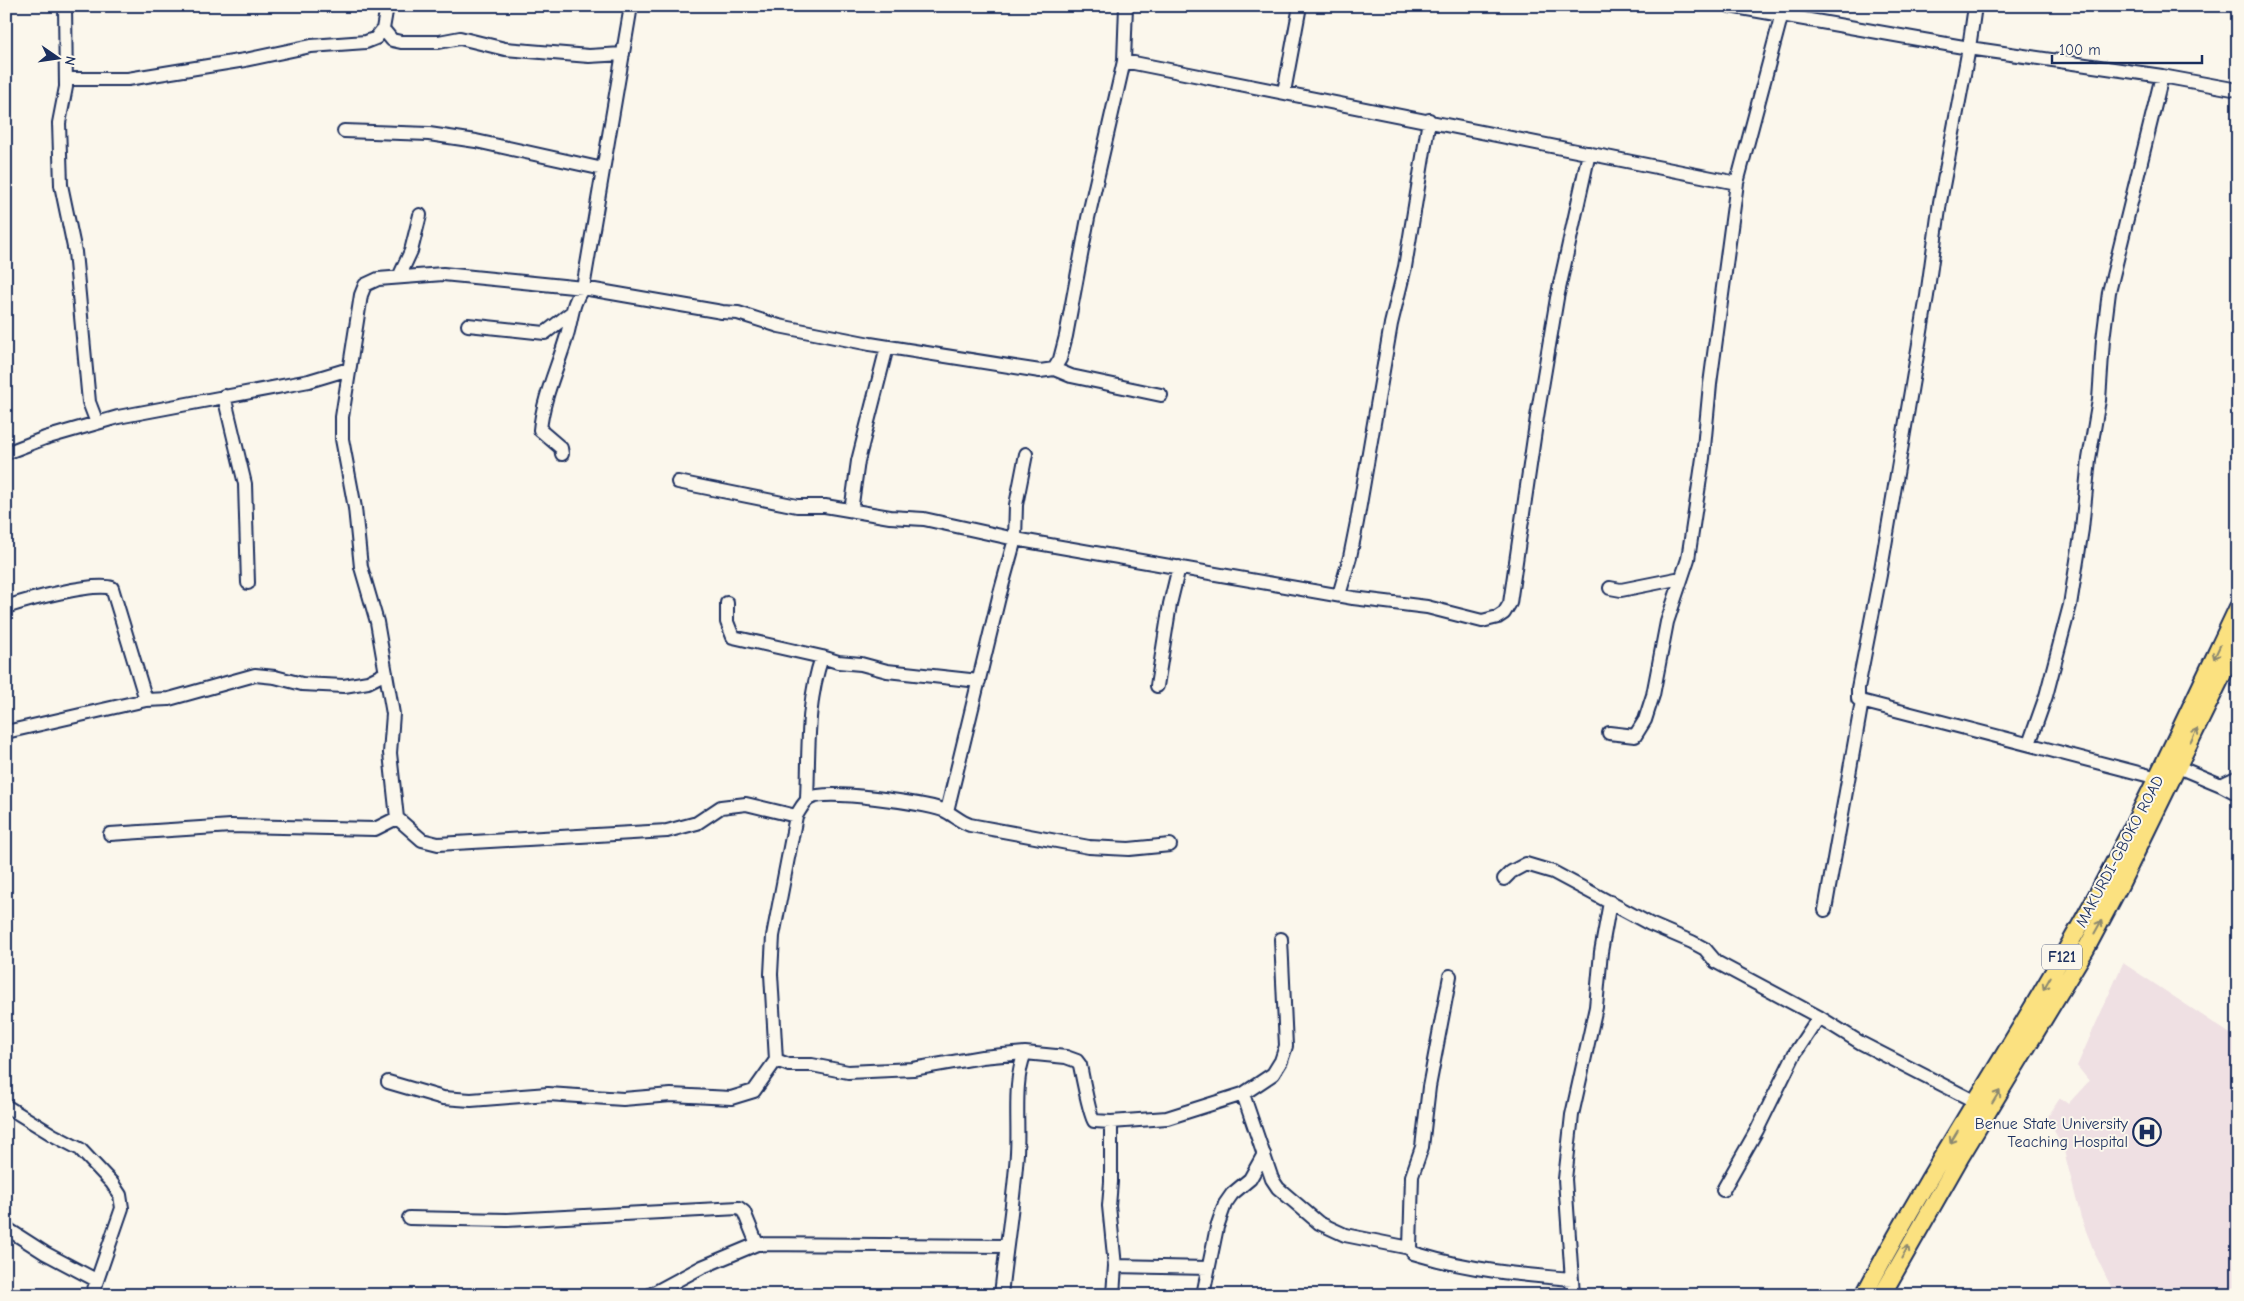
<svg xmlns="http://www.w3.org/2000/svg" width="2244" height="1301" font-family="'Comic Neue',sans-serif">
	<rect width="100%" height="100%" fill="#fbf7ec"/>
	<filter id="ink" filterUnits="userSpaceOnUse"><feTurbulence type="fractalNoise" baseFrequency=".02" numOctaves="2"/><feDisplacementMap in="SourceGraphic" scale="10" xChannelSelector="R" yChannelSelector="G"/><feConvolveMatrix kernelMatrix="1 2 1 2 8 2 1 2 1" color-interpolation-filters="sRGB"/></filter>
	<g filter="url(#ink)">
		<path fill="#efe0e3" d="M2123 963 2238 1039V1295H2115L2095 1254 2081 1218 2063 1147 2047 1118 2060 1098 2068 1104 2089 1081 2077 1066Z"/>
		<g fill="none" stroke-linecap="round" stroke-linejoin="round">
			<defs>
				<path id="minor" d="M65 6 66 87 59 123 61 185 75 252 89 402 97 423
					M1730 6 1969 48 1975 6
					M383 29 392 40 401 42H439L460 38 505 49 589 56 623 54
					M1124 61 1737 183 1784 6
					M66 79H128L245 60 311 46 366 42 376 38 383 29 387 6
					M1284 92 1300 6
					M344 131 429 134 476 141 603 169
					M399 277 411 251 420 215
					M468 325 545 333 572 312
					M1054 369 1071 376 1161 395
					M224 396 245 484 248 583
					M6 453 45 438 118 417 309 381 349 369
					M562 454 561 448 540 430C543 397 558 367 567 335 572 318 572 302 583 288L631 6
					M678 482 797 506H825L890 517 924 519 1015 539 1353 598 1427 607 1482 621 1498 617 1504 613 1510 603 1537 417 1557 298 1589 153
					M853 511 852 504 858 461 887 347
					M1610 588 1621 590 1681 578
					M1339 595 1350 557 1357 522 1391 324 1405 267 1429 120
					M727 603V622L733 637 822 657
					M6 607C27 600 93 582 112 588L146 700
					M1157 686 1170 604 1179 567
					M6 732 146 700 169 699 255 675 275 677 302 684 344 686 368 682 386 673
					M1609 733 1635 736 1645 720 1653 695 1667 622 1688 559 1703 458 1710 384 1737 183
					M2029 744 2046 696 2070 605 2082 529 2089 459 2099 400 2103 340 2109 292 2162 76
					M2178 767 2221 785 2238 777
					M2158 778 1861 701 1858 699V688L1880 575 1927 296 1940 202 1969 48 2162 76 2238 90
					M2221 785 2238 794
					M807 799C809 752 806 703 822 657L838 662 861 664 887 671 979 681
					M947 811 999 597 1015 539 1016 505 1026 454
					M796 816 746 804 721 807 697 823 667 831 438 844 422 840 397 818 390 753 393 714 377 622 361 567 355 508 342 439V417L361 295 365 285 378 279 443 274 583 288 722 312 738 313 779 326 870 344 1040 371 1054 369 1060 359 1066 336 1088 218 1124 61 1126 6
					M110 834 231 826 375 829 397 818
					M1504 879 1511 872 1526 864 1553 872 1650 924 1692 942 1705 949 1716 962 1819 1017 1861 1043 1976 1102
					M1825 910 1862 701
					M1450 976 1429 1087 1422 1147 1412 1176 1410 1248 1413 1253 1420 1255C1470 1270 1521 1275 1572 1279
					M776 1060 789 1065H812L848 1072 913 1069 982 1057 1025 1053 1066 1057 1077 1061 1080 1065C1082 1075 1090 1117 1094 1121L1111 1122 1167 1118 1243 1094 1273 1074 1281 1061 1286 1046 1281 939
					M388 1082 443 1098 471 1100 548 1094 623 1099 671 1095 731 1098 754 1091 776 1060 771 974 773 936 796 816C800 810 804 801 810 798 828 789 923 803 943 810 953 814 960 822 970 825L1089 847 1129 849 1170 845
					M1243 1094 1272 1179 1278 1188 1319 1223 1345 1235 1410 1248
					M6 1106 53 1135 80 1149 112 1183 120 1195 122 1208 92 1295
					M1111 1122V1182L1109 1206 1115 1266 1113 1295
					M1723 1190 1757 1130 1795 1053 1819 1017
					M409 1218 507 1220 739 1208 744 1212 757 1244
					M6 1228 45 1253 96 1280
					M1115 1266 1208 1268
					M650 1295 702 1267 757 1244 1006 1246
					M1001 1295C1006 1247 1014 1200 1017 1153 1019 1122 1013 1081 1025 1053
					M1203 1295 1217 1227 1225 1204 1232 1194 1250 1179 1264 1154
					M1573 1295 1565 1179 1572 1115 1596 1007 1601 952 1610 902"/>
				<path id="major" d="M1864 1295C1928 1173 2005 1058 2073 938 2134 831 2185 719 2238 607
					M1882 1295 1961 1156 2086 949 2120 885 2238 643"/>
			</defs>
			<use href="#minor" stroke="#1b2f5e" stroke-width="16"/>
			<use href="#major" stroke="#1b2f5e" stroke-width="20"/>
			<use href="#minor" stroke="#fbf7ec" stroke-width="12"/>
			<use href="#major" stroke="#fbe180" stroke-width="16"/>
		</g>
		<defs><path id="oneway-shaft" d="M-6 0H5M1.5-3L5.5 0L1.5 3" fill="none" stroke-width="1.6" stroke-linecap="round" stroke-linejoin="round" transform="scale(1.25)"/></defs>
		<g stroke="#8b886f">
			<use href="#oneway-shaft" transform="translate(2217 652) rotate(115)"/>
			<use href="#oneway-shaft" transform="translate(2194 735) rotate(-65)"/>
			<use href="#oneway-shaft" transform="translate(2098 927) rotate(-61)"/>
			<use href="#oneway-shaft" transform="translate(2047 983) rotate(120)"/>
			<use href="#oneway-shaft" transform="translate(1996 1097) rotate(-59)"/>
			<use href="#oneway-shaft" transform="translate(1954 1137) rotate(121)"/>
			<use href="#oneway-shaft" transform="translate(1905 1252) rotate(-61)"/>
		</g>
	</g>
	<defs>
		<symbol id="hospital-ring" viewBox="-11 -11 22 22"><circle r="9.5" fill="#fbf7ec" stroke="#1b2f5e" stroke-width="1.5"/><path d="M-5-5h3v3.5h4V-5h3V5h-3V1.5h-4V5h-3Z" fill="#1b2f5e"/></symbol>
	</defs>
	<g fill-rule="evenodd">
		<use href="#hospital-ring" x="2131" y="1116" width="32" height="32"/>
	</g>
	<g text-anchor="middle" stroke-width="4" stroke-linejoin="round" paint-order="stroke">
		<rect fill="#fbf7ec" stroke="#5e6b89" stroke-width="1" x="2042" y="944.5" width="40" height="25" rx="4"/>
		<g font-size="15" font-weight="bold" fill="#1b2f5e">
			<text x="2062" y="962">F121</text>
		</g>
		<g font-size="16" fill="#1b2f5e" stroke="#fbf7ec">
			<text transform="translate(2119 851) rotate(-62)" y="6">MAKURDI-GBOKO ROAD</text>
		</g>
		<g font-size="16" fill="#1b2f5e" stroke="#fbf7ec" text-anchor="end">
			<text x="2128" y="1129">Benue State University<tspan x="2128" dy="18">Teaching Hospital</tspan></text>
		</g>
	</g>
	<rect width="2244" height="1301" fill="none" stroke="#fbf7ec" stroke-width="25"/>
	<rect x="12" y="12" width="2219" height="1276" fill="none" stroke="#1b2f5e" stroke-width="2" filter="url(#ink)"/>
	<g transform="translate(58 58) rotate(103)" stroke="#fbf7ec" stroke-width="4" paint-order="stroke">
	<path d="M0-4L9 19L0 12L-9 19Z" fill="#1b2f5e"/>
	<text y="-8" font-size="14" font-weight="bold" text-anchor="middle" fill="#1b2f5e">N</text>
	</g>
	<path d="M2052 55v8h150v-8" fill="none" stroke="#1b2f5e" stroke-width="2.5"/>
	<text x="2059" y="55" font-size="15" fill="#1b2f5e" stroke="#fbf7ec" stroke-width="4" paint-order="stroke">100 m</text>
</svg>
